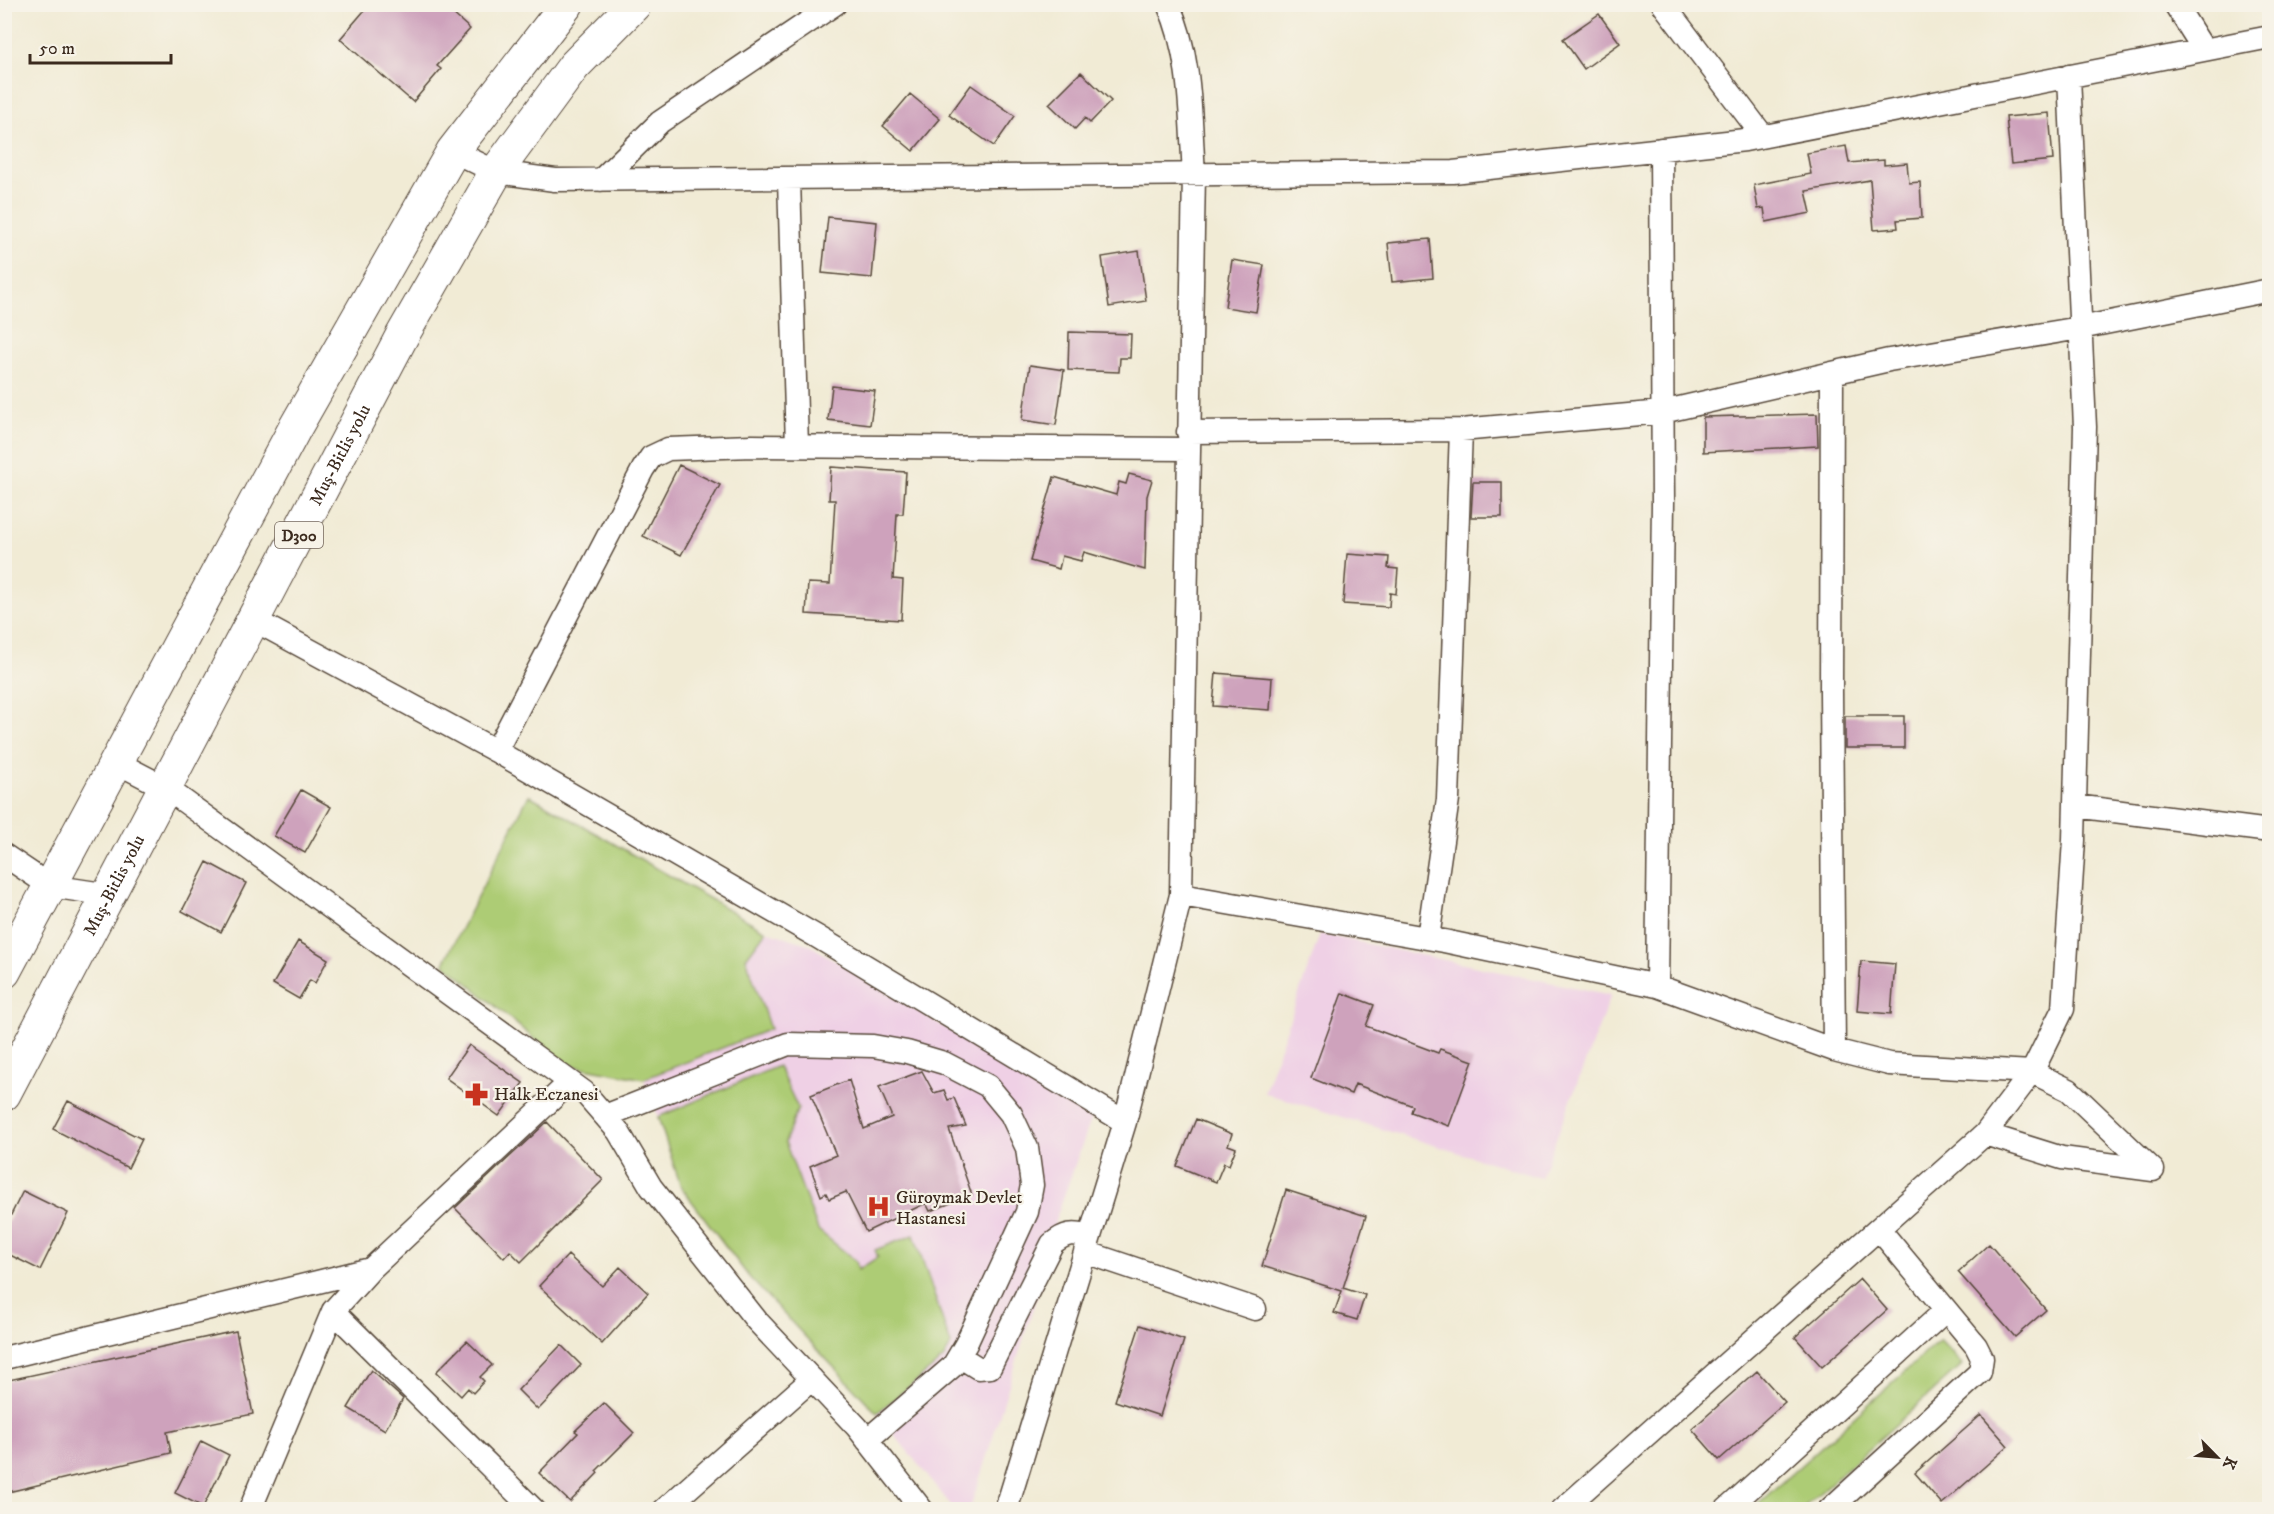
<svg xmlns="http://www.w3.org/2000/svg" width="2274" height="1514" font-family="'IM FELL DW Pica',serif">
	<rect width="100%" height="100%" fill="#f7f3e8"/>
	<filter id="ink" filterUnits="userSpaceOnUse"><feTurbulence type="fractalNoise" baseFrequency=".0167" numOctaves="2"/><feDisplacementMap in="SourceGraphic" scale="12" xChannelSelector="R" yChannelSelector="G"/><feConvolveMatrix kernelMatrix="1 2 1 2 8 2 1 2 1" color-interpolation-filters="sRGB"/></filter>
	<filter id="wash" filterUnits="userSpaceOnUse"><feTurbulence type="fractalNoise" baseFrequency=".008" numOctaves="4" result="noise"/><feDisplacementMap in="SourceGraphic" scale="24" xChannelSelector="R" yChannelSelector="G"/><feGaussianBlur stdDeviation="1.35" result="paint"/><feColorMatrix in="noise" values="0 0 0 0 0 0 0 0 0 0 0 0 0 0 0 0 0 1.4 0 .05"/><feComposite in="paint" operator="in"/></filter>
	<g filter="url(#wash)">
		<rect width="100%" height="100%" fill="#f1ebd5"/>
		<path fill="#efd0e5" d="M766 931 808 944 1092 1117 1055 1221 1054 1242 970 1509H954L860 1392 749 1277 681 1187 673 1158 644 1079 770 1029 746 958Z
			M1320 934 1611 995 1541 1178 1264 1093Z"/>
		<path fill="#adcc74" stroke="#747b49" stroke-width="1.5" d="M529 795 766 931 746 958 770 1029 644 1079 564 1064 444 963Z
			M778 1066 798 1108 785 1142 818 1230 856 1261 858 1270 878 1257 875 1250 914 1235 951 1345 944 1358 877 1413 749 1277 681 1187 658 1117Z
			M1940 1340 1962 1365 1802 1509H1752Z"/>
		<g id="blocks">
			<path fill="#cea2bc" d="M370 4H442L470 29 437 66 441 69 413 102 340 39Z
				M1599 14 1620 43 1584 69 1563 39Z
				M1081 72 1111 101 1090 123 1085 118 1075 129 1049 104Z
				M971 85 1015 116 994 146 949 115Z
				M910 94 940 119 913 151 883 126Z
				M2049 113 2053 160 2011 164 2006 117Z
				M1846 146 1849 163 1884 160V165L1907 163 1909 183 1920 182 1922 218 1897 220 1898 228 1874 230 1870 180 1806 191 1811 213 1766 222 1764 208 1758 209 1754 185 1811 174 1807 153Z
				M828 217 877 222 872 278 822 273Z
				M1430 239 1433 278 1392 282 1388 243Z
				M1139 251 1146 301 1109 307 1102 257Z
				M1232 260 1264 265 1256 312 1225 307Z
				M1069 332 1131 334 1130 358H1120L1119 372 1068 370Z
				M1030 365 1064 370 1056 425 1022 420Z
				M832 386 875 391 870 425 828 420Z
				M1817 414 1818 446 1703 452V417Z
				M679 465 720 485 681 555 643 536Z
				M831 467 906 472 903 514H897L893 579 903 580 901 620 806 614 808 583 830 584 835 500H829Z
				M1129 474 1152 480 1147 496 1145 570 1084 552 1081 561 1062 556 1059 569 1030 561 1054 477 1116 495 1119 482 1126 484Z
				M1473 482H1502V517H1471Z
				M1347 554 1389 557 1388 568 1398 569 1396 594 1390 593 1389 607 1343 604Z
				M1216 673 1272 678 1270 710 1213 706Z
				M1845 716H1904V748H1845Z
				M301 790 331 807 305 853 274 836Z
				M207 862 246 883 221 932 182 911Z
				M298 941 328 959 315 983 310 980 299 999 273 984Z
				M1861 961 1895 964 1891 1014 1857 1011Z
				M1342 993 1374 1005 1366 1026 1438 1053 1440 1049 1473 1061 1449 1126 1411 1112 1413 1106 1355 1084 1351 1094 1311 1078Z
				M469 1045 523 1083 499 1116 446 1078Z
				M922 1071 934 1093 944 1090 948 1100 954 1098 966 1126 949 1129 972 1195 930 1211 926 1203 866 1232 846 1192 829 1199 826 1193 821 1196 810 1166 836 1155 811 1095 849 1080 864 1129 892 1117 879 1087Z
				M68 1101 142 1139 128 1168 53 1129Z
				M1196 1119 1232 1134 1228 1145 1236 1148 1229 1165 1224 1163 1216 1182 1177 1166Z
				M547 1122 603 1180 521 1262 510 1251 504 1258 455 1208Z
				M1286 1190 1366 1216 1343 1288 1365 1295 1357 1320 1334 1313 1342 1291 1262 1266Z
				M23 1191 68 1213 40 1270 4 1252V1229Z
				M1989 1244 2046 1310 2015 1337 1958 1272Z
				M568 1255 602 1286 620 1267 648 1293 602 1344 539 1286Z
				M1860 1279 1887 1310 1822 1367 1795 1337Z
				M1140 1325 1184 1340 1160 1416 1115 1401Z
				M236 1331 253 1414 167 1432 171 1453 4 1493V1381Z
				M467 1341 492 1365 480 1377 484 1381 473 1393 468 1388 461 1396 436 1372Z
				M561 1345 581 1365 538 1410 518 1390Z
				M371 1370 403 1399 385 1430 348 1408Z
				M1757 1371 1785 1402 1719 1460 1692 1429Z
				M604 1403 634 1433 596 1471 598 1473 570 1502 539 1473 578 1433 575 1431Z
				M1981 1415 2008 1446 1942 1504 1915 1473Z
				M201 1441 229 1455 203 1507 175 1493Z"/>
		</g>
	</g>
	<g filter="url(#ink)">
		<use href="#blocks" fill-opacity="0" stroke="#564739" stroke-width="1.5"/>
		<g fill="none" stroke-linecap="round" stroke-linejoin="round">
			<defs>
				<path id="minor" d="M1168 4C1192 57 1190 117 1194 174L1181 895 1444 941 1657 986 1834 1050 1889 1064 2032 1072 2069 1090 2153 1170
					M1663 4 1763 136
					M2175 4 2204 50
					M453 151 496 172 555 180 1453 172 1745 140 2270 37
					M789 179 797 446
					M601 180 660 122 835 4
					M1832 373 1831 692 1834 1050
					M1188 432 1461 430 1662 412 1889 360 2080 328 2270 290
					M254 620 496 751 816 936 1125 1122
					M496 751 643 469 651 457 668 449 752 446 1188 449
					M116 762 166 788 584 1092 618 1131 651 1187 757 1321 857 1427 922 1510
					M2075 806 2270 831
					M4 855 50 886 110 895
					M1428 938 1448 799 1461 430
					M1657 986 1663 502 1661 149
					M605 1116 788 1044 873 1046 907 1052 944 1063 988 1086 1011 1114 1027 1148 1032 1185 1027 1212 966 1344 953 1366 867 1440
					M1985 1134 2062 1158 2153 1170
					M1085 1252 1255 1309
					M959 1356 978 1368 990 1367 1052 1244C1065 1233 1073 1232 1089 1237
					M4 1358 371 1269
					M250 1510 333 1311
					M534 1510 333 1311 371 1269 570 1082
					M664 1510 812 1379
					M1006 1510 1125 1122 1181 895
					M1562 1510 1985 1134 2032 1072 2063 1009 2074 840 2085 427 2069 76
					M1726 1510 1946 1310
					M1829 1510 1980 1372 1982 1358 1976 1346 1879 1229"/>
				<g id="highway">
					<path d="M4 972 295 428 453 151 567 4"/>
					<path id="s1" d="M4 1094 402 336 496 172 574 66 635 4"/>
				</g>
			</defs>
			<use href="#minor" stroke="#564739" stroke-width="25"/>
			<use href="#highway" stroke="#564739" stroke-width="35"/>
			<use href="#minor" stroke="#fff" stroke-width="22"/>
			<use href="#highway" stroke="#fff" stroke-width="33"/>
		</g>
	</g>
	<defs>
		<symbol id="pharmacy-bare" viewBox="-9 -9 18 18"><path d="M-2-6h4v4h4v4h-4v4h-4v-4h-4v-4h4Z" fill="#c8321e" stroke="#f7f3e8" stroke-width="2.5" paint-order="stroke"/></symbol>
		<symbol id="hospital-bare" viewBox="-9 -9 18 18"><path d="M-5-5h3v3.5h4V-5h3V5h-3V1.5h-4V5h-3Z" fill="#c8321e" stroke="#f7f3e8" stroke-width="2.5" paint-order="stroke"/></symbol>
	</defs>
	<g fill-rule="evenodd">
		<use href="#pharmacy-bare" x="460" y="1078" width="33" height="33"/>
		<use href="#hospital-bare" x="862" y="1190" width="33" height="33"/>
	</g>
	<g text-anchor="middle" stroke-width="4.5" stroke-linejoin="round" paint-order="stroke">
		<rect fill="#f7f3e8" stroke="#73665b" stroke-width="1.5" x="275" y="522" width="48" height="26" rx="4.5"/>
		<g font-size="16" font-weight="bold" fill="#3b2a1e">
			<text x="299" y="541">D300</text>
		</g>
		<g font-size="18" fill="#3b2a1e" stroke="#f7f3e8">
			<text dy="6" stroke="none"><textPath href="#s1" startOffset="722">Muş-Bitlis yolu</textPath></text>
			<text dy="6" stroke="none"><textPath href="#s1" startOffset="236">Muş-Bitlis yolu</textPath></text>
		</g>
		<g font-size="18" fill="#3b2a1e" stroke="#f7f3e8" text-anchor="start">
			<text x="494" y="1100">Halk Eczanesi</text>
			<text x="896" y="1203">Güroymak Devlet<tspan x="896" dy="21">Hastanesi</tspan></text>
		</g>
	</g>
	<rect width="2274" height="1514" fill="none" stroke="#f7f3e8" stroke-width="24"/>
	<g transform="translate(2217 1457) rotate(115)" stroke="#f7f3e8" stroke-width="4.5" paint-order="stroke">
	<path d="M0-4.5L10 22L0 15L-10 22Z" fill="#3b2a1e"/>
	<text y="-9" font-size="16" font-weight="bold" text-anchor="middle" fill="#3b2a1e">K</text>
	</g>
	<path d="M30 54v9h141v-9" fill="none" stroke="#3b2a1e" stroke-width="3"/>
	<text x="39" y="54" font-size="18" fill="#3b2a1e" stroke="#f7f3e8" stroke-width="4.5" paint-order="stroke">50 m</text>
</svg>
